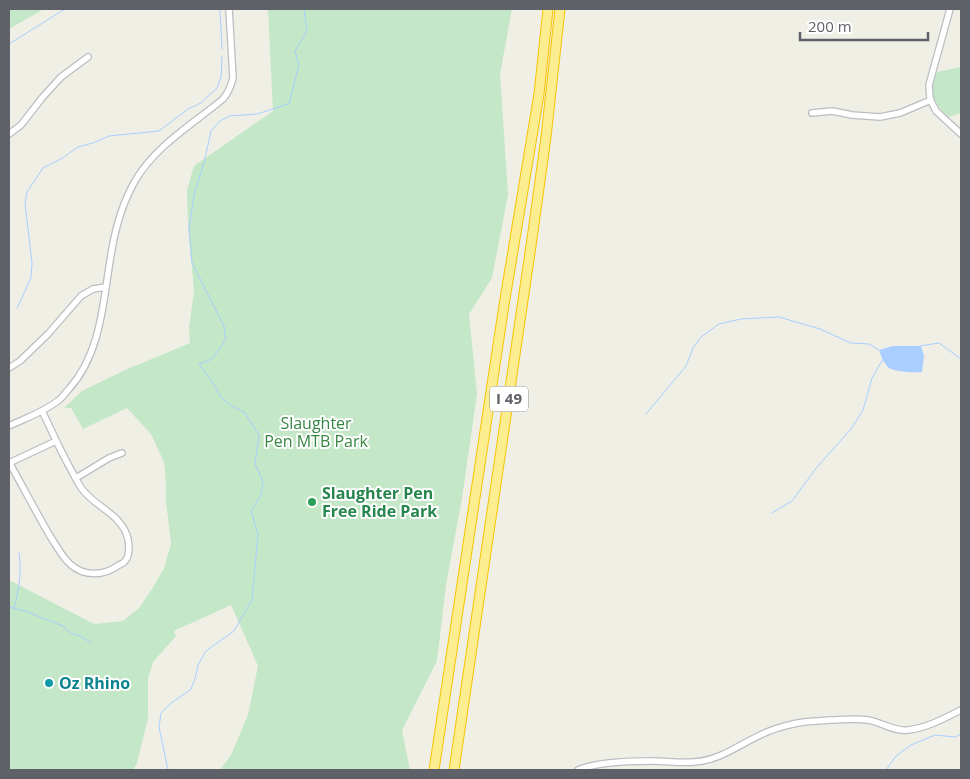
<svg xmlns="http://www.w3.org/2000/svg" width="970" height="779" font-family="'Open Sans',sans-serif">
	<rect width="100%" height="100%" fill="#f0efe6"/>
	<path fill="#c3e7c7" d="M9 9H44L9 29Z
		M268 9H512L500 74 508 195 492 278 469 314 477 394 462 498 446 585 437 661 402 730 410 770H220L231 755 234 748 248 715 258 666 231 605 174 631 176 636 153 662 148 679V718L137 763 133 770H9V580L94 624 123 621 139 608 152 589 164 568 171 544 166 501V483L164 462 151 434 127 408 83 429 71 408H64L82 391 125 370 190 343 189 328 194 291 188 224 187 190 194 166 273 111Z
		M961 67V113L949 117C932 103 929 92 937 72Z"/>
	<path fill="#a8cfff" d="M893 346H921L924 356 922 372C915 373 896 372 889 368 884 364 881 356 879 350Z"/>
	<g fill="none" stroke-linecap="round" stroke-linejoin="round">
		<path stroke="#a8cfff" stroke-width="1" d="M220 10 222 49
			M9 44 65 9
			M17 308 31 278 32 263 25 204 27 192 43 168 61 159 78 147 96 142 109 136 159 131 188 109 201 103 217 88 221 77 222 57
			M920 346 939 343 961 359
			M646 414 686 366 693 348 701 337 719 324 741 319 779 317 820 329 851 343 869 344 879 350
			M772 513 792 501 817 467 851 429 863 410 872 378 883 359
			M9 607 25 611 63 626 72 634 78 635 92 643
			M14 608C19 590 22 572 19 553
			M168 770 159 727 161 713 171 703 183 695 191 689 195 679 198 665 206 651 234 631 252 600 258 534 251 511 261 495 263 481 255 464 259 435 244 412 230 405 220 396 215 386 199 364 212 359 226 339 224 326 192 263 189 228 195 190 204 163 211 131 220 121 229 116 257 114 289 104 299 65 295 51 307 31 304 9
			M886 770 896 756 911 745 935 735 955 737 961 734"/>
		<defs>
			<path id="minor" d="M950 9 929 85 930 99 936 111 961 134
				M812 113 832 111 852 115 880 117 900 113 931 100
				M9 134 21 125 42 98 61 77 88 57
				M9 368 20 361 48 334 81 296 93 289 106 287
				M9 426C26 418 44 412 59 400 63 397 66 392 69 389 103 351 103 297 112 249 116 226 123 202 135 181 155 146 193 124 223 99 229 92 231 86 233 78L229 9
				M9 462C23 487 36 512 50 536 56 545 62 557 70 564 84 577 104 576 119 565 121 564 124 563 125 561 130 556 129 545 128 539 122 514 96 508 82 489 77 482 73 473 69 466 59 448 51 429 42 411
				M9 463 56 441
				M76 478 109 458 122 453
				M578 770C596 762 632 761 652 761 666 761 680 763 694 762 723 760 742 742 767 732 779 727 791 724 804 722 812 721 821 721 830 720 842 720 856 718 868 720 881 722 895 732 908 730 927 728 945 718 961 710"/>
			<path id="highway" d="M434 770 504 305 539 94 548 9
				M454 770 532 239 546 137 560 9"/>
		</defs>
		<use href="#minor" stroke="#bbbdc2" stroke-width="8"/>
		<use href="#highway" stroke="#f6c401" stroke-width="11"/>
		<use href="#minor" stroke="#fff" stroke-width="5.5"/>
		<use href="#highway" stroke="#fded91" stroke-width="9"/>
	</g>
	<circle fill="#2e9e5b" stroke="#fff" stroke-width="2" cx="312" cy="502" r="5"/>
	<circle fill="#0f9aa8" stroke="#fff" stroke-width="2" cx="49" cy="683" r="5"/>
	<g text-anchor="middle" stroke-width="4" stroke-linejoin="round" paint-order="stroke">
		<rect fill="#fff" stroke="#8e9095" stroke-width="1" x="490" y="386.5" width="38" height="25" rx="4"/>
		<g font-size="15" font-weight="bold" fill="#5e6167">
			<text x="509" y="404">I 49</text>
		</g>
		<g font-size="16" fill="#368642" stroke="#fff">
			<text x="316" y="429">Slaughter<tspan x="316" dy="18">Pen MTB Park</tspan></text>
		</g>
		<g font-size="16" font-weight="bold" fill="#27864d" stroke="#fff" text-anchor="start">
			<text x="322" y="499">Slaughter Pen<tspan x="322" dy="18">Free Ride Park</tspan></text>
		</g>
		<g font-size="16" font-weight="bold" fill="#0d838f" stroke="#fff" text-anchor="start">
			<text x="59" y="689">Oz Rhino</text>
		</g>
	</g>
	<rect width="970" height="779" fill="none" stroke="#5e6167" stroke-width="20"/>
	<path d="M800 32v8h128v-8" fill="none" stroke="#5e6167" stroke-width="2.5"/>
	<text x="808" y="32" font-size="15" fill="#5e6167" stroke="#ffffff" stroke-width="4" paint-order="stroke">200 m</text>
</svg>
